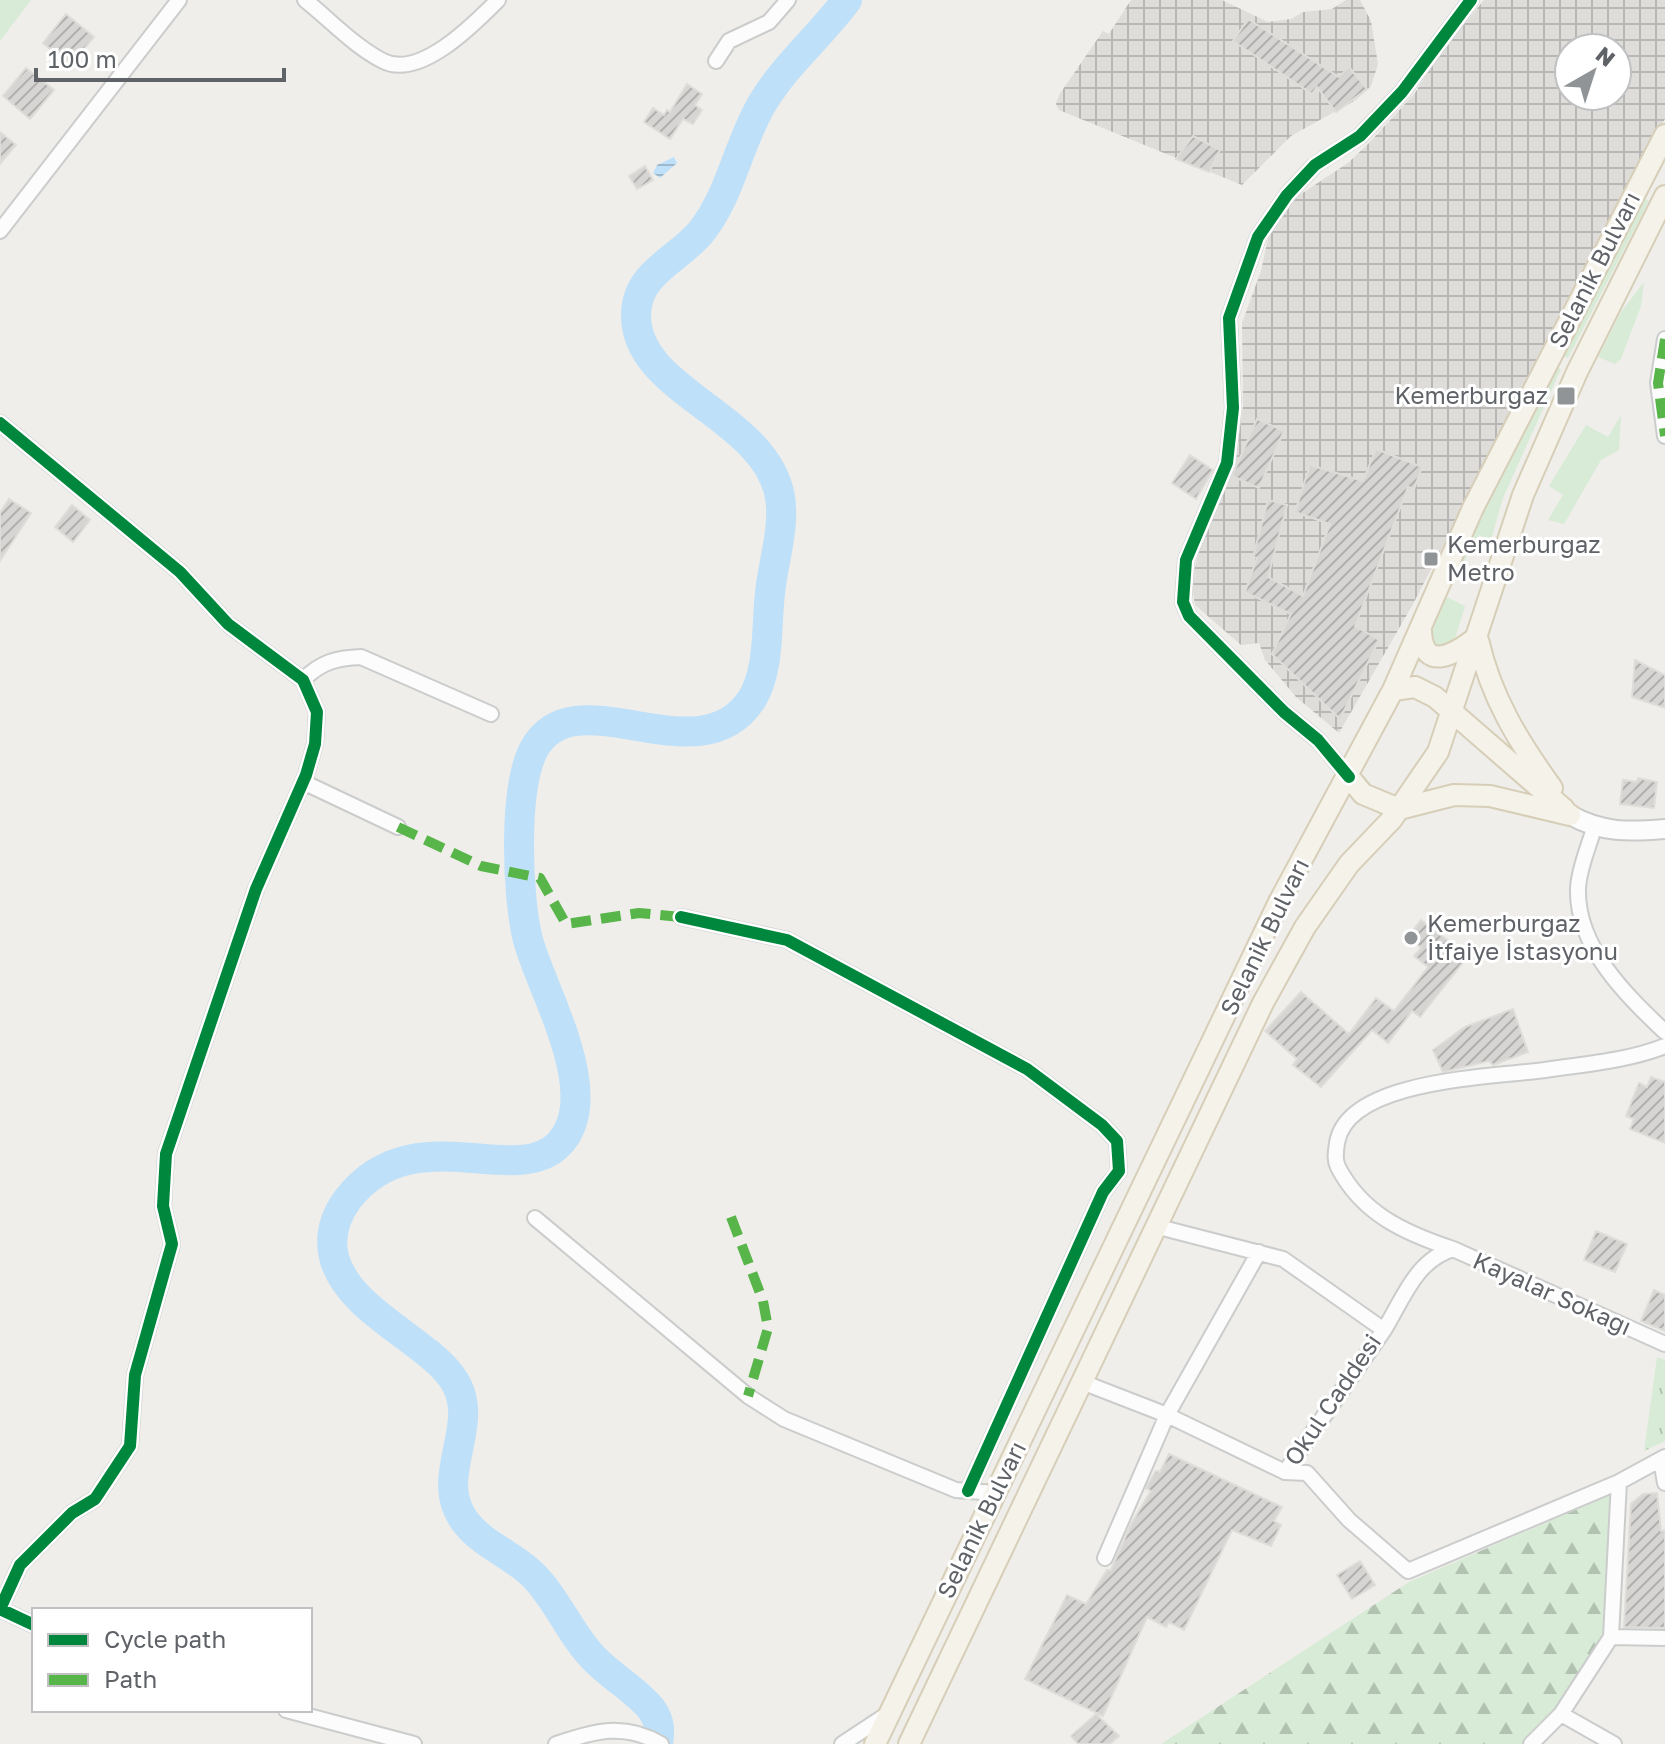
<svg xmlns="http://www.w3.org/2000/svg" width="1665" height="1744" font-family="'Golos Text',sans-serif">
	<defs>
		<pattern id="industrial-grid" width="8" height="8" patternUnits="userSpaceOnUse" patternTransform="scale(2)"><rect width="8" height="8" fill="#dfddda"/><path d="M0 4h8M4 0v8" fill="none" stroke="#b8b7b5"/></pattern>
		<pattern id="forest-firs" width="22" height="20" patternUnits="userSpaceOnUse" patternTransform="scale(2)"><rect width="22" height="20" fill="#d8ebd6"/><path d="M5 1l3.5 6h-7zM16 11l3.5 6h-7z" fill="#b2c2b1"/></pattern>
		<pattern id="park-tufts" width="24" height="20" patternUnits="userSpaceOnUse" patternTransform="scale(2)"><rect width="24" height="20" fill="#d8ebd6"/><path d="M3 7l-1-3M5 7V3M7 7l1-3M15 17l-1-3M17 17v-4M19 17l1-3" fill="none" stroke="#b2c2b1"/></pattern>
		<pattern id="water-rules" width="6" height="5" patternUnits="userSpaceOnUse" patternTransform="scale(2)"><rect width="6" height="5" fill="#bfe0f9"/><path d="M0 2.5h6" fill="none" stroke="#9eb9cd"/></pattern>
		<pattern id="building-hatch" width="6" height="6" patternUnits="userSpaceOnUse" patternTransform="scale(2)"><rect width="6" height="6" fill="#d6d5d3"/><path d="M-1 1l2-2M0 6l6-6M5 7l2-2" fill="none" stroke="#b1b0af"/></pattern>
	</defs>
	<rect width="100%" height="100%" fill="#efeeea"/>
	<path fill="url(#industrial-grid)" fill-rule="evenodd" d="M1131 0H1222L1268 22 1291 19 1303 12 1332 9 1346 0H1360L1371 21 1378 64 1371 86 1356 100 1291 136 1242 185 1059 110 1056 104 1059 95 1103 31 1109 34Z
		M1484 0H1665V119L1413 604 1339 733 1296 697 1265 660 1259 643 1241 645 1195 605 1191 582 1199 551 1236 455 1243 406 1242 323 1261 271 1270 229 1298 196 1348 163 1368 144 1415 93 1437 57ZM1569 48H1617V96H1569Z"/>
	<path fill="#d8ebd6" d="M0 0H31L0 41Z
		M1642 197 1649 201 1568 358 1560 354Z
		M1644 282 1641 306 1621 359 1615 364 1598 357 1621 312Z
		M1554 366 1561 369 1503 498 1491 540 1479 535 1454 579 1491 492Z
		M1621 415 1619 450 1601 460 1564 524 1548 520 1563 495 1549 486 1586 425 1608 437Z
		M1447 597 1465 606 1454 642 1440 649 1429 636Z"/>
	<path fill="url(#forest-firs)" d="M1619 1491 1611 1637 1531 1744H1161L1409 1582Z"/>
	<path fill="url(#park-tufts)" d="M1657 1357 1665 1360V1441L1644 1451Z"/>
	<path fill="url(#water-rules)" d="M674 157 677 163 660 178 653 173 657 165Z"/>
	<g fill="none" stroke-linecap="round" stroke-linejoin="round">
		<path stroke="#bfe0f9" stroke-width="30" d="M658 1744C660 1731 660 1721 652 1710 635 1688 607 1675 589 1653 568 1629 556 1598 533 1575 513 1555 485 1546 467 1524 428 1477 487 1423 451 1376 421 1337 347 1309 334 1257 329 1237 335 1217 347 1200 412 1115 514 1189 558 1145 606 1098 542 992 528 940 517 897 513 788 534 749 575 673 699 781 752 699 770 669 766 627 770 593 773 562 785 529 780 497 766 415 634 392 636 314 637 272 678 260 701 232 731 195 738 143 763 102 786 64 821 35 847 0"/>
	</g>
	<path fill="url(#building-hatch)" stroke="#deddd9" stroke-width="2" d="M66 14 94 37 70 66 43 43Z
		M1248 19 1339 77 1349 67 1367 89 1336 112 1317 87 1312 94 1233 41Z
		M26 68 54 90 30 119 3 96Z
		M687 84 702 94 695 105 702 110 693 124 683 119 670 139 644 122 653 108 664 115 667 110 670 112Z
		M0 132 16 145 0 164Z
		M1193 136 1220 150 1209 172 1176 159Z
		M645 166 653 180 637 189 629 176Z
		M1257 419 1284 431 1259 488 1232 476Z
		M1376 449 1422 467 1414 489 1408 487 1355 626 1379 640 1340 719 1272 654 1291 614 1245 592 1257 558 1253 557 1268 500 1287 505 1268 577 1303 596 1330 524 1295 512 1310 465 1363 481Z
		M1190 455 1213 470 1196 499 1172 483Z
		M9 499 31 513 0 561V513Z
		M72 505 90 520 73 542 55 527Z
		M1635 660 1665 675V708L1632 697Z
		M1638 778 1657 782 1654 808 1620 804 1623 780 1637 782Z
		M1421 920 1468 956 1420 1017 1412 1011 1388 1043 1372 1030 1321 1087 1293 1065 1297 1059 1265 1031 1301 992 1349 1034 1376 998 1394 1011 1428 967 1414 956 1421 948 1408 937Z
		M1513 1009 1528 1052 1493 1065 1489 1061 1443 1072 1433 1050 1465 1027Z
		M1651 1077 1665 1082V1143L1630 1129 1634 1119 1626 1116 1639 1083 1647 1087Z
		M1596 1231 1627 1244 1615 1272 1584 1260Z
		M1654 1290 1665 1295V1331L1641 1321Z
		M1169 1454 1282 1507 1274 1521 1281 1525 1271 1546 1232 1530 1184 1630 1169 1622 1166 1627 1147 1617 1103 1716 1025 1679 1067 1595 1086 1604 1107 1570H1111L1131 1524 1151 1491 1146 1488 1148 1484 1156 1471 1160 1472Z
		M1657 1493 1661 1531 1665 1530V1628L1624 1627 1631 1504 1643 1494Z
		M1360 1561 1375 1585 1352 1599 1337 1575Z
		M1096 1714 1119 1736 1110 1744H1078L1071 1736Z"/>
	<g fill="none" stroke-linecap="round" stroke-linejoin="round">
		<defs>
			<path id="street" d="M305 0C329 19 355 47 383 61 420 80 475 23 498 0
				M716 61 729 41 769 22 788 0
				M0 231 179 0
				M1665 339 1658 383 1665 436
				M0 423 180 572 228 624 303 680 317 712 315 744 306 775 256 889 166 1154 163 1206 172 1244 135 1375 130 1446 95 1499 72 1513 20 1565 0 1609 34 1625
				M303 680C321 662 336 658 361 657L491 714
				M1349 777 1318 740 1284 712 1189 616 1183 602 1186 560 1227 463 1233 408 1229 318 1258 237 1287 195 1315 165 1360 136 1402 92 1471 0
				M303 782 398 827
				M1594 828C1589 846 1579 868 1578 888 1576 947 1626 995 1665 1032
				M681 917 787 940 1027 1069 1102 1125 1117 1141 1119 1171 1103 1192 968 1491
				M535 1218 748 1396 784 1419 956 1490 995 1493
				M1155 1226 1283 1259 1384 1330 1285 1472 1307 1473 1349 1520 1408 1571 1619 1482 1665 1457
				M1453 1249C1405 1233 1362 1214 1338 1167 1334 1159 1336 1152 1337 1143 1347 1079 1494 1077 1545 1070 1585 1064 1627 1061 1665 1046
				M1384 1330C1403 1299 1416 1260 1453 1249L1665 1344
				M1082 1382 1167 1415 1285 1472
				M1661 1460 1665 1483
				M1105 1558 1167 1415 1259 1252
				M1611 1637 1665 1638
				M286 1710 414 1744
				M1561 1714 1614 1744
				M556 1744C594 1731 624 1722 661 1744
				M842 1744 889 1713
				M1531 1744 1561 1714 1611 1637 1619 1482"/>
			<path id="secondary" d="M1570 815C1603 833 1628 832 1665 829"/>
			<path id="primary" d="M1421 631C1423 675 1458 652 1477 637
				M1478 640C1491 697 1518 741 1552 788
				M1393 690 1415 687 1435 697 1564 809
				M1349 777 1363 794 1399 809 1454 795 1490 796 1570 815
				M875 1744 1279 902 1393 690 1473 508 1665 135
				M909 1744 1263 1003 1305 927 1349 864 1392 819 1438 752 1523 495 1577 372 1665 196"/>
		</defs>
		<use href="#street" stroke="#cbcccc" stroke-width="18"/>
		<use href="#secondary" stroke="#cacacb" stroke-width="22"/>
		<use href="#primary" stroke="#d7ceb8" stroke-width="24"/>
		<use href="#street" stroke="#fdfcfc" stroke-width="14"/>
		<use href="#secondary" stroke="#fdfcfc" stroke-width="18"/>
		<use href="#primary" stroke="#f4f2e9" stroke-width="20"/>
		<path stroke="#58b549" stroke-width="10" stroke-dasharray="20 10" stroke-linecap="butt" d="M1665 339 1658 383 1665 436
			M398 827 481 866 540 878 566 924 639 913 681 917
			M731 1217 763 1301 768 1328 748 1396"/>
		<defs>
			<path id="cycleway" d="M0 423 180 572 228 624 303 680 317 712 315 744 306 775 256 889 166 1154 163 1206 172 1244 135 1375 130 1446 95 1499 72 1513 20 1565 0 1609 34 1625
				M1349 777 1318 740 1284 712 1189 616 1183 602 1186 560 1227 463 1233 408 1229 318 1258 237 1287 195 1315 165 1360 136 1402 92 1471 0
				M681 917 787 940 1027 1069 1102 1125 1117 1141 1119 1171 1103 1192 968 1491"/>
		</defs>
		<use href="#cycleway" stroke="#fff" stroke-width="17"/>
		<use href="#cycleway" stroke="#00873e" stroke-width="12"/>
	</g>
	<g fill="#919496" stroke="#fff" stroke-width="3">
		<rect x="1556" y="386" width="20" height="20" rx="4"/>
		<rect x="1423" y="551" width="16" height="16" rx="4"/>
		<circle cx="1411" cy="938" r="8"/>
	</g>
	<g text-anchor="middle" stroke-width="6" stroke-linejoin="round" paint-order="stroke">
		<g font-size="24" fill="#5f6368" stroke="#fff">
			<text transform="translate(1595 270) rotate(-63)" y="8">Selanik Bulvarı</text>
			<text transform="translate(1265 937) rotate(-64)" y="8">Selanik Bulvarı</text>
			<text transform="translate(1552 1294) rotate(24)" y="8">Kayalar Sokağı</text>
			<text transform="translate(1333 1400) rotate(-56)" y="8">Okul Caddesi</text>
			<text transform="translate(982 1520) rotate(-64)" y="8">Selanik Bulvarı</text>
		</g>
		<g font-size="24" fill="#5f6368" stroke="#fff" text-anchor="start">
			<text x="1548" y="404" text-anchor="end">Kemerburgaz</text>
			<text x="1447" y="553">Kemerburgaz<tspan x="1447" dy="28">Metro</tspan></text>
			<text x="1427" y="932">Kemerburgaz<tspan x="1427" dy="28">İtfaiye İstasyonu</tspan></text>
		</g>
	</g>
	<rect x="32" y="1608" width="280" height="104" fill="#ffffff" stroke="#bfc1c3" stroke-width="2"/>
	<rect x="48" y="1634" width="40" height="12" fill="#00873e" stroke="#bfc1c3" stroke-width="2"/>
	<text x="104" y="1648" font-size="24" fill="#5f6368">Cycle path</text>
	<rect x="48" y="1674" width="40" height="12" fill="#58b549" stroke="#bfc1c3" stroke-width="2"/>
	<text x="104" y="1688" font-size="24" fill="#5f6368">Path</text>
	<g transform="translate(1593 72) rotate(39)"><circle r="38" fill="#ffffff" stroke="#bfc1c3" stroke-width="2"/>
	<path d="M0-6L14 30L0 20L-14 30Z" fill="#919496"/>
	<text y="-12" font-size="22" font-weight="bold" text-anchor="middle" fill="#5f6368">N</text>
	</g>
	<path d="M36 68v12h248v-12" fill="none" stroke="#5f6368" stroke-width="4"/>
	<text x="48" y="68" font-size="24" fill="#5f6368" stroke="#ffffff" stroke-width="6" paint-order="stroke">100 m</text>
</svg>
